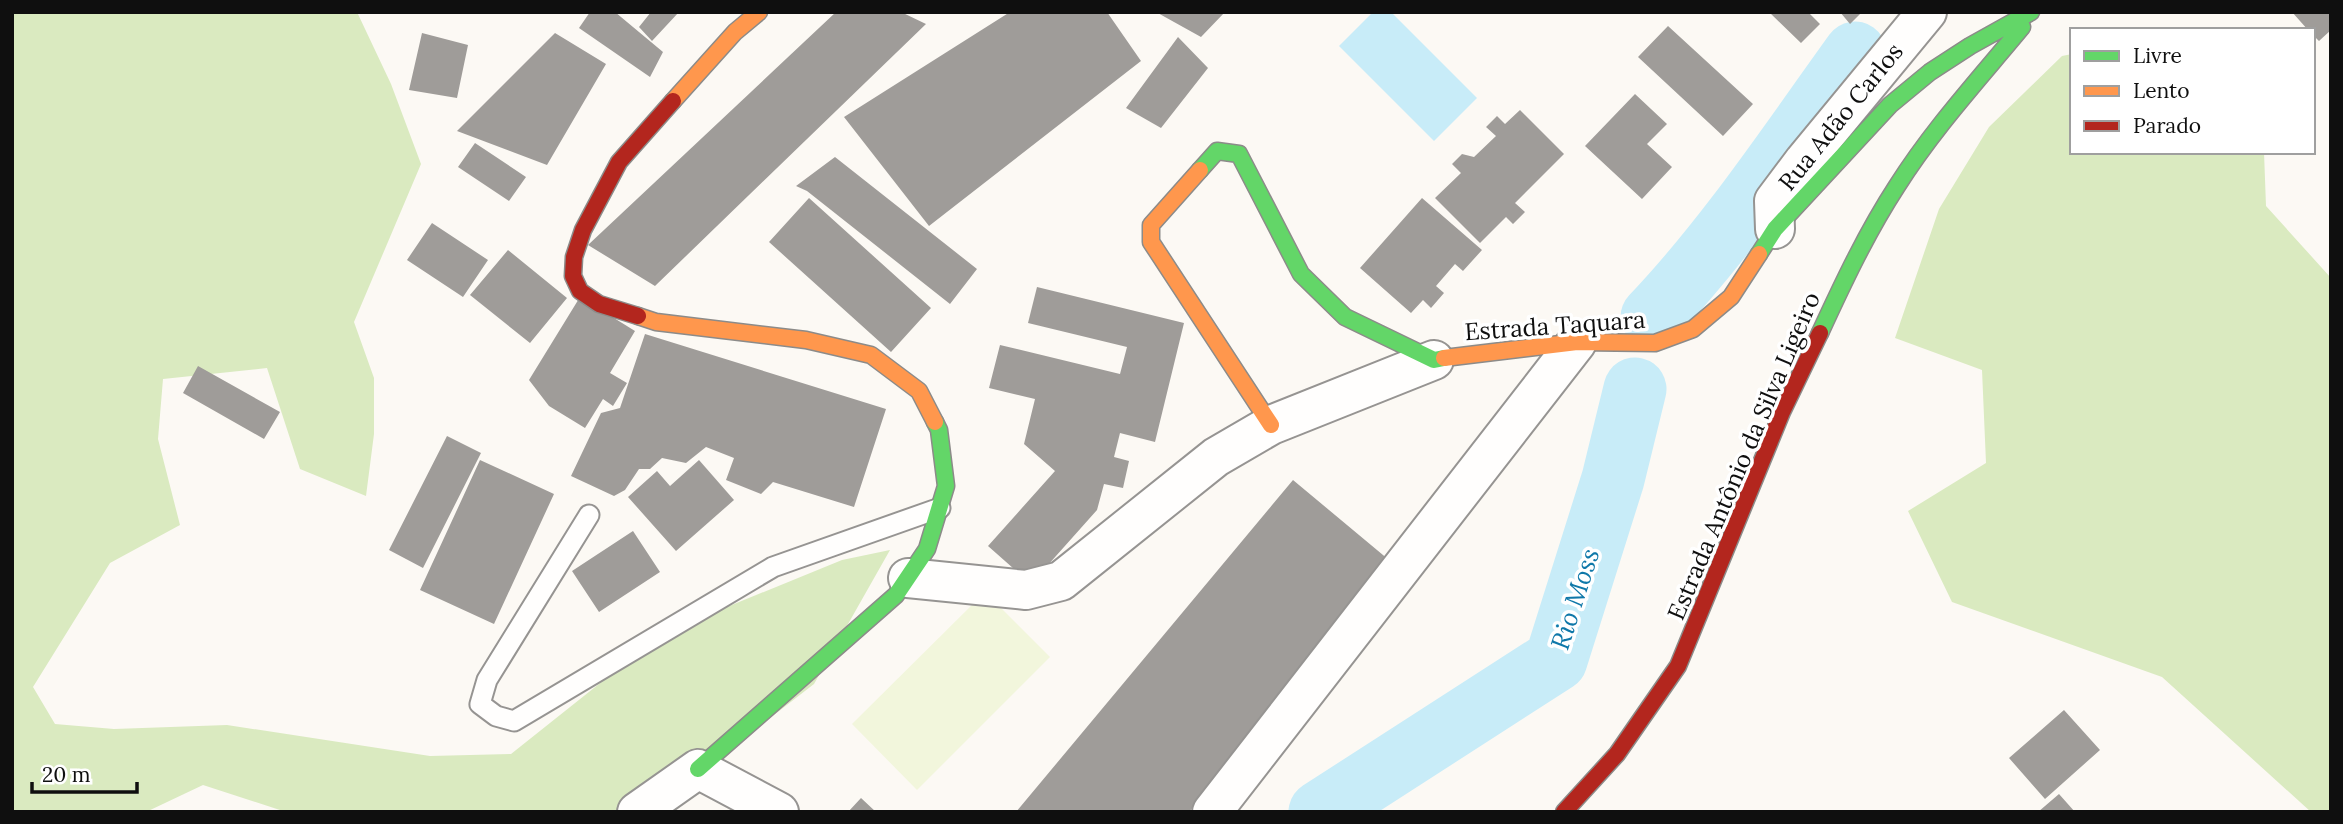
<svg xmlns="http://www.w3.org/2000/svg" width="2343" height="824" font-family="Lora,serif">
	<rect width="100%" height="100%" fill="#fcf9f4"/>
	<path fill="#daeac0" d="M12 12H357L391 84 421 164 354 322 374 378V434L366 496 300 469 267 368 163 379 158 439 180 525 110 563 33 687 55 724 114 729 227 725 430 756 511 754 609 676 722 609 842 560 890 550 814 684 649 812H286L203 785 146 812H12Z
		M2072 54V152H2264L2266 206 2331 278V812H2311L2162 677 1952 602 1908 511 1986 463 1982 370 1895 338 1939 209 1989 127 2062 56Z"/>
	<path fill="#f2f6dc" d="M985 592 1050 657 917 790 852 724Z"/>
	<path fill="#c8ecf8" d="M1373 12H1391L1477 98 1434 141 1339 46Z"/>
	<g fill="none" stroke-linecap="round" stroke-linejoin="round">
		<path stroke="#c8ecf8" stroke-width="63" d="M1652 317C1728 237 1790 143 1855 53
			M1320 812 1556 660 1613 479 1635 389"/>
	</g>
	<path fill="#9f9c99" d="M590 12H615L663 52 650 77 579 28Z
		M651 12H679L652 41 639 27Z
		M836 12H901L926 24 655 286 588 245Z
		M1010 12H1107L1141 61 929 226 844 117Z
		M1156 12H1225L1201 37Z
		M1769 12H1808L1820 24 1801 43Z
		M1840 12H1862L1850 24Z
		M2292 12H2331V30L2319 41 2313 35V30H2308Z
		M1668 26 1753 104 1723 136 1638 57Z
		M422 33 468 45 457 98 409 90Z
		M555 33 606 64 547 165 457 131Z
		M1178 37 1208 68 1161 128 1126 108Z
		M1635 94 1667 124 1647 144 1672 167 1642 199 1585 146Z
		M1520 110 1564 154 1515 203 1525 212 1513 224 1506 217 1480 243 1435 198 1461 173 1452 164 1462 154 1474 157 1496 136 1486 127 1497 116 1505 124Z
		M475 143 526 177 509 201 458 167Z
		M835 157 977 269 950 304 807 191 796 186Z
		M809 198 931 308 891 352 769 242Z
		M1422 198 1482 250 1463 271 1455 264 1436 286 1444 293 1431 308 1423 300 1411 313 1360 268Z
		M432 223 488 260 463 297 407 260Z
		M508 250 567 298 530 343 470 295Z
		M1037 287 1184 323 1155 442 1120 433 1114 457 1129 461 1123 488 1104 484 1097 510 1031 584 988 546 1055 471 1024 444 1035 399 989 388 1000 345 1120 374 1127 347 1028 323Z
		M580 297 635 331 610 373 627 383 613 406 603 399 585 428 549 406 529 380Z
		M645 334 886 409 854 507 773 482 761 494 726 480 734 458 706 447 686 463 662 458 650 469H639L625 490 614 496 571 476 601 413 620 408Z
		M198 366 280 412 264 439 183 393Z
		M447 436 481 453 423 568 389 550Z
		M480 460 554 494 494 624 420 590Z
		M699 460 734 500 676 551 628 497 657 471 670 486Z
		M1293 480 1395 565 1189 812H1016Z
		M633 531 660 572 599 612 572 571Z
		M2064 710 2100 750 2045 799 2009 758Z
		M2059 794 2075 812H2038Z
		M861 798 876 812H848Z"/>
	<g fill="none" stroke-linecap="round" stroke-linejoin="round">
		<defs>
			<path id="lane" d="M589 515 487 680 480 704 496 716 514 721 773 567 940 508"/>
			<path id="street" d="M1775 229 1774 201 1804 161 1927 12
				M908 578 1026 590 1061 581 1216 457 1271 425 1434 360
				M637 812 698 769 779 812
				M1212 812 1577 342"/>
			<path id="fast" d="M1200 170 1217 151 1239 154 1301 274 1345 317 1434 360 1444 358
				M1759 254 1775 229 1890 105 1930 72 1970 46 2031 12
				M1820 333C1843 283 1867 232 1897 186 1933 129 1979 79 2022 27
				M698 769 896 595 927 549 946 486 939 430 935 422"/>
			<path id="slow" d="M673 101 735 32 759 12
				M1200 170 1151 225V242L1271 425
				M638 316 656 322 806 340 871 355 919 391 935 422
				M1444 358 1577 342 1655 343 1693 329 1731 297 1759 254"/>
			<path id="jam" d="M638 316 599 304 580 291 573 276 574 257 583 230 619 162 673 101
				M1564 812 1617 754 1678 666 1782 412 1820 333"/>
		</defs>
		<use href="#lane" stroke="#969492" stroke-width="23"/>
		<use href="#street" stroke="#969492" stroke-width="42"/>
		<use href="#fast" stroke="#8c8b89" stroke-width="19"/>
		<use href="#slow" stroke="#8c8b89" stroke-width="19"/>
		<use href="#jam" stroke="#8c8b89" stroke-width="19"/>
		<use href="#lane" stroke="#fffefd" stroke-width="19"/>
		<use href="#street" stroke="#fffefd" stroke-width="38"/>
		<use href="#fast" stroke="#63d668" stroke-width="16"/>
		<use href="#slow" stroke="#ff974d" stroke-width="16"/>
		<use href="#jam" stroke="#b3261e" stroke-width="16"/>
	</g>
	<g text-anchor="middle" stroke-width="7" stroke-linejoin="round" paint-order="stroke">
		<g font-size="24" fill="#0f0f0f" stroke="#fff">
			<text transform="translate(1841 117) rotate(-51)" y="8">Rua Adão Carlos</text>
			<text transform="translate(1555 326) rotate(-4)" y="8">Estrada Taquara</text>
			<text transform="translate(1744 456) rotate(-67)" y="8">Estrada Antônio da Silva Ligeiro</text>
		</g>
		<g font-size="26" font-style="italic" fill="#0f78a9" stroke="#fff">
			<text transform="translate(1575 599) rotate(-72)" y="9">Rio Moss</text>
		</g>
	</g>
	<rect width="2343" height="824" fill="none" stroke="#0f0f0f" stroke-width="28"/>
	<rect x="2070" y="28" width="245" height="126" fill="#ffffff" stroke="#9f9f9f" stroke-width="2"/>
	<rect x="2084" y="51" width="35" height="10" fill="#63d668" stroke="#9f9f9f" stroke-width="2"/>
	<text x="2133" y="63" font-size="21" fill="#0f0f0f">Livre</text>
	<rect x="2084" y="86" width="35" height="10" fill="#ff974d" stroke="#9f9f9f" stroke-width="2"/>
	<text x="2133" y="98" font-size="21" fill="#0f0f0f">Lento</text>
	<rect x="2084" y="121" width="35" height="10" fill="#b3261e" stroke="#9f9f9f" stroke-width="2"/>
	<text x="2133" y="133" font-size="21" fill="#0f0f0f">Parado</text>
	<path d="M32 782v10h105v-10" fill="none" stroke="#0f0f0f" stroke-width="3.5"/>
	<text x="42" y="782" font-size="21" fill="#0f0f0f" stroke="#ffffff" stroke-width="5" paint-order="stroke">20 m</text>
</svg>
